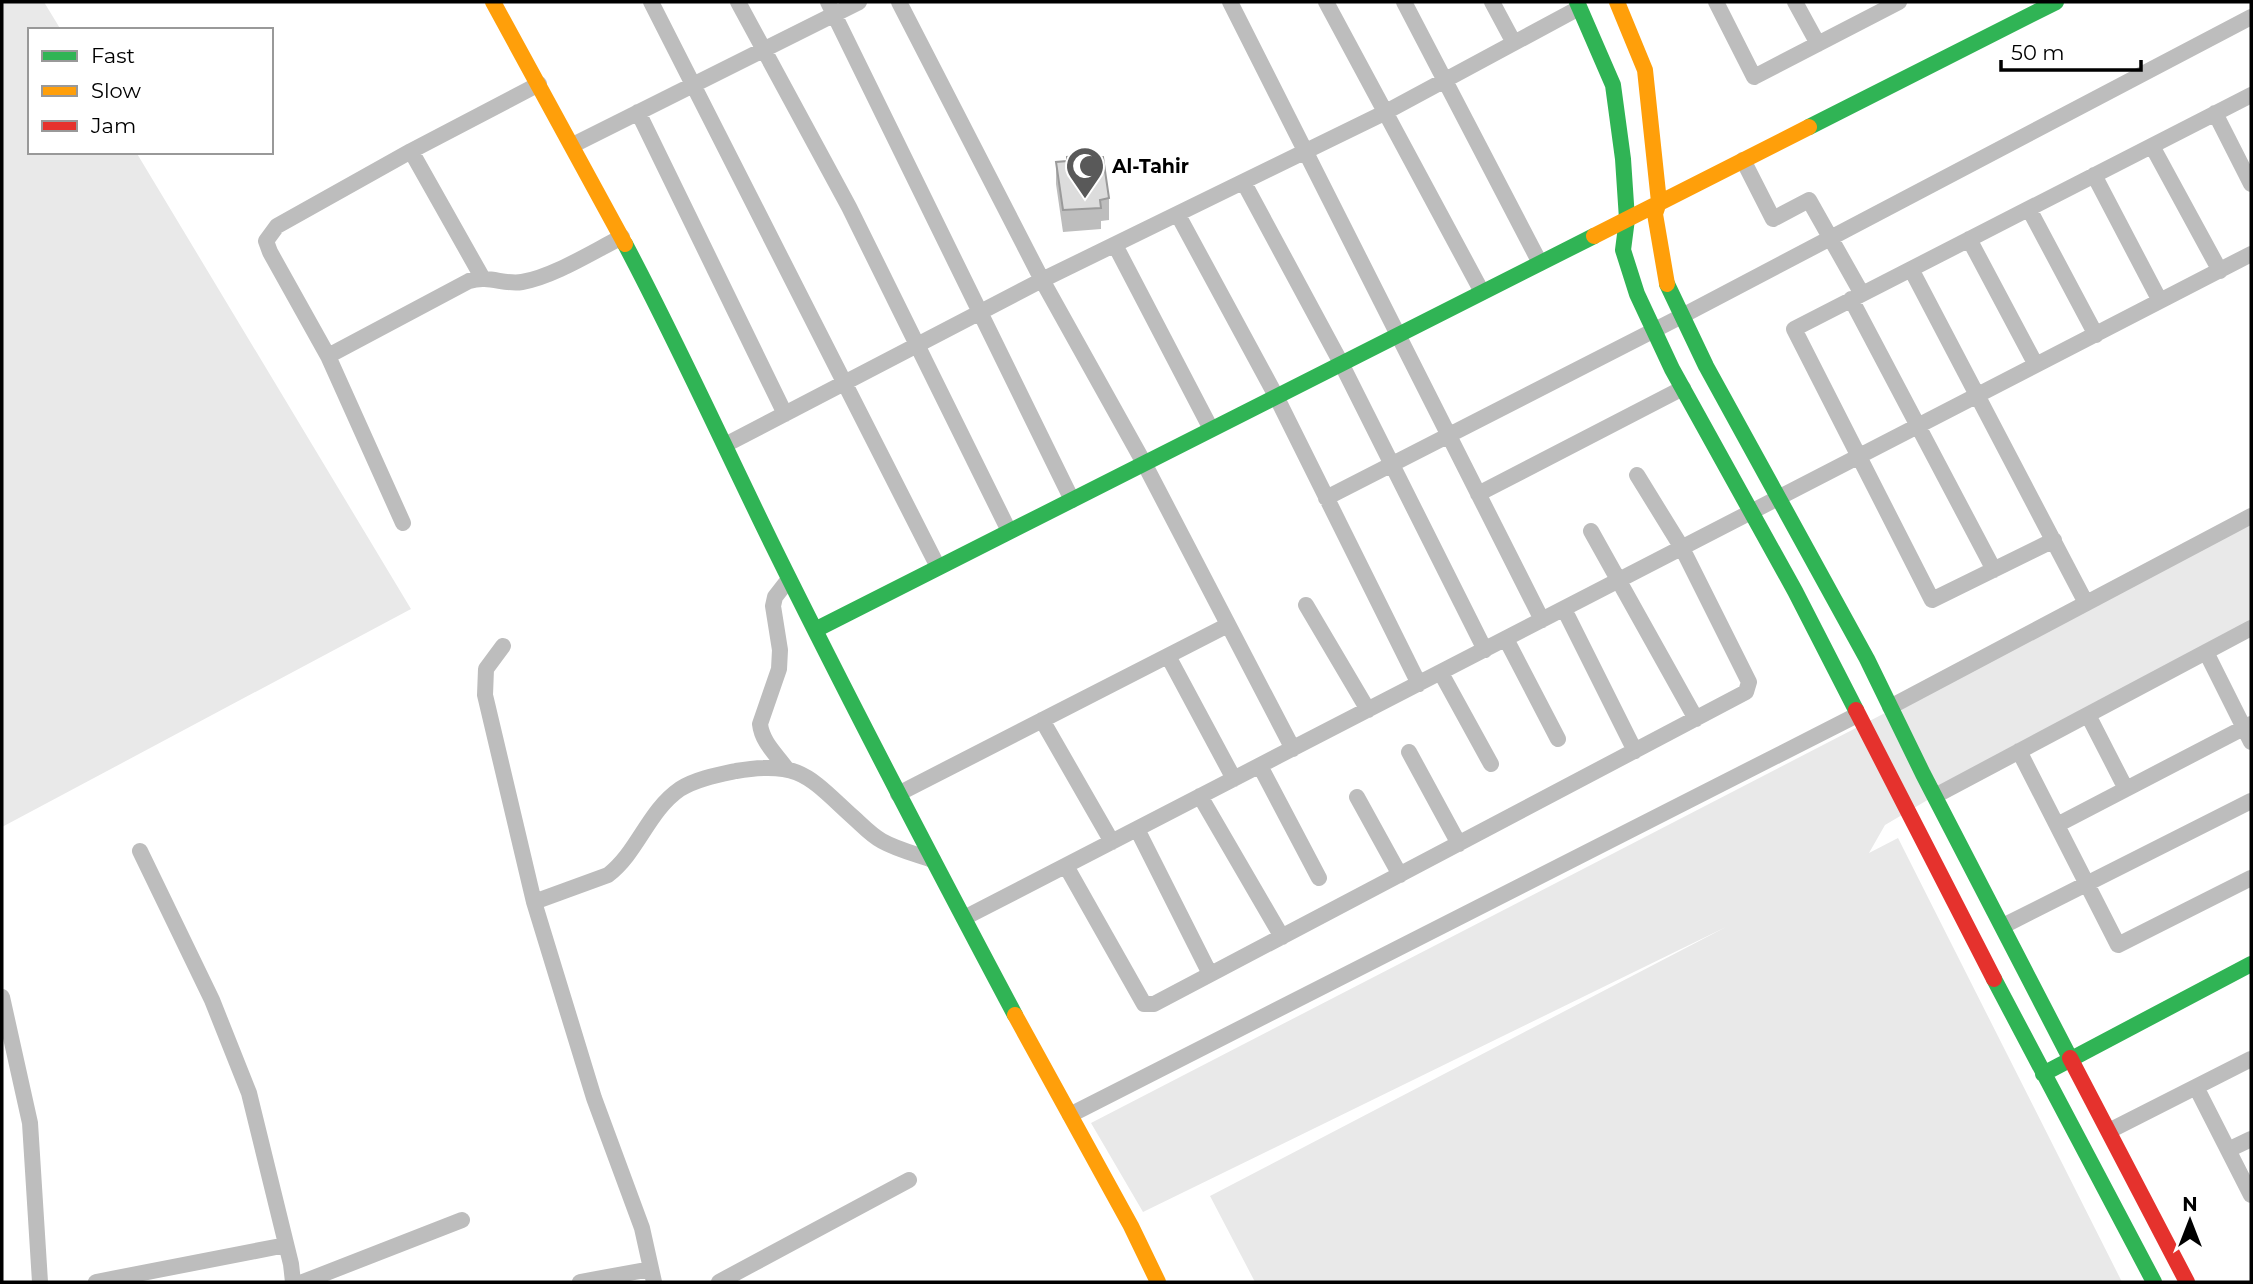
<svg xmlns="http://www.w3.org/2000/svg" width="2253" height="1284" font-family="Montserrat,sans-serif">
	<rect width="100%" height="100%" fill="#fff"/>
	<path fill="#e9e9e9" d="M2 2H44L61 30H30V152H136L411 609 2 827Z
		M2251 524V624L2016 748 1885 825 1869 853 1898 838 2122 1282H1255L1210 1196 1726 927 1143 1212 1091 1123Z"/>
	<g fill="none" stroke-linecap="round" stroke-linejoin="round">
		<path stroke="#bdbdbd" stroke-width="16" d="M651 2 938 567
			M738 2 849 207 1009 531
			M828 2 1072 500
			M899 2 1042 280 1144 463 1293 749
			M1230 2 1542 620
			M1326 2 1482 292
			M1404 2 1540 263
			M1492 2 1514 43
			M1716 2 1754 77 1899 2
			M1795 2 1818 44
			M638 112 785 414
			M2215 113 2251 184
			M573 145 859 2
			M2152 146 2220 271
			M411 151 482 277
			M1743 160 1773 219 1809 200 1862 294
			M2094 175 2160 301
			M1244 183 1341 363 1485 650
			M2029 209 2096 335
			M1178 215 1276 396 1419 684
			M1969 239 2036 365
			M1115 245 1211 429
			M1911 269 2086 603
			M1851 299 1994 570
			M328 356 469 281C489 275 504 285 522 282 553 277 594 251 622 237
			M725 445 1042 280 1384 113 1579 8
			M1478 494 1683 388
			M1326 498 1682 316 2251 17
			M403 523 328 356 270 252 266 241 277 226 411 151 539 84
			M1591 531 1696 719
			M2054 540 1932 600 1794 329 2251 95
			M1306 605 1368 710
			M1564 609 1635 751
			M1506 639 1558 739
			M503 646 486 669 485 695 534 902 594 1098 642 1228 654 1282
			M2206 652 2251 742
			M1168 656 1234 779
			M1441 673 1491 764
			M1890 707 2251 516
			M2088 715 2126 789
			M1042 720 1112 842
			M2019 751 2118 945 2251 878
			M1409 752 1459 844
			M1260 766 1319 878
			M786 768C776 754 762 742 760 724L779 669 780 650 773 606 775 597 789 579
			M898 794 1228 625
			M1200 796 1282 937
			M1935 796 2251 628
			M1357 797 1400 875
			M2057 825 2251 724
			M1137 829 1210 974
			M140 851 212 1000 249 1093 291 1264 293 1282
			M1066 866 1144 1004H1154L1746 692 1749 682 1682 548 1637 475
			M534 902 608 875C638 852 648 811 680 789 696 779 717 775 736 771 800 760 809 777 853 817 862 825 871 835 882 841 898 850 916 854 933 860
			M964 918 2251 254
			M2003 926 2251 801
			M2 997 30 1123 40 1282
			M2196 1087 2251 1195
			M1070 1115 1857 715
			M2109 1131 2251 1059
			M2228 1150 2251 1139
			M96 1282 286 1245
			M303 1282 462 1220
			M580 1282 651 1269
			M719 1282 909 1180"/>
		<path stroke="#30b455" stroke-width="16" d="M1577 2 1613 85 1623 159 1627 219 1623 250 1637 294 1672 369 1795 591 1856 710
			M1809 127 2056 2
			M625 244C677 342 723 444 772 544 850 702 932 859 1015 1015
			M1667 284 1706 366 1867 659 1923 774 2070 1058
			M815 630 1594 236
			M1994 979 2154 1282
			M2043 1074 2251 964"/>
		<path stroke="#ff9f0a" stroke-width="16" d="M493 2 625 244
			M1617 2 1645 70 1659 202 1655 214 1667 284
			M1594 236 1809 127
			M1015 1015 1131 1226 1158 1282"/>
		<path stroke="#e5322d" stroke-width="16" d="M1856 710 1994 979
			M2070 1058 2187 1282"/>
	</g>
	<path fill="#bdbdbd" d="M1091 158 1109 198V220L1101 221V229L1063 232 1056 184V162Z"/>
	<path fill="#dcdcdc" stroke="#9a9a9a" stroke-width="2" d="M1091 155V158L1103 157 1109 198 1100 200 1101 208 1063 210 1056 162 1067 161V157Z"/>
	<defs>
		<symbol id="mosque-pin" viewBox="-11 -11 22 30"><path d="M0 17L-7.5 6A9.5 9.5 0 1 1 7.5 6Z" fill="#595959" stroke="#fff"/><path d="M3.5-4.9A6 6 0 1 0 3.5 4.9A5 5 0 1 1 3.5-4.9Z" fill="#fff"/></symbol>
	</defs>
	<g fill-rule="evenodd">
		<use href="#mosque-pin" x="1063" y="144" width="44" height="60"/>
	</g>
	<g text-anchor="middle" stroke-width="5" stroke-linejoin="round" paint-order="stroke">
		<g font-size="19" font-weight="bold" fill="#000" stroke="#fff" text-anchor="start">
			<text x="1112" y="173">Al-Tahir</text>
		</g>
	</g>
	<rect width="2253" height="1284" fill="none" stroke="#000000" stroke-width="7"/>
	<rect x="28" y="28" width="245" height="126" fill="#ffffff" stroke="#999999" stroke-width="2"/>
	<rect x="42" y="51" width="35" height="10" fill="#30b455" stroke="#999999" stroke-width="2"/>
	<text x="91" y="63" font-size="21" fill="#000000">Fast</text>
	<rect x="42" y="86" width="35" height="10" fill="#ff9f0a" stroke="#999999" stroke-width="2"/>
	<text x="91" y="98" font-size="21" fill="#000000">Slow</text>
	<rect x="42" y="121" width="35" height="10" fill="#e5322d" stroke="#999999" stroke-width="2"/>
	<text x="91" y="133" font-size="21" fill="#000000">Jam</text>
	<g transform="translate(2190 1221)" stroke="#ffffff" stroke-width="5" paint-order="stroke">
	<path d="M0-5L12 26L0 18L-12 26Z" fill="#000000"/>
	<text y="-10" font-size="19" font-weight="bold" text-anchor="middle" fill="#000000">N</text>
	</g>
	<path d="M2001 60v10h140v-10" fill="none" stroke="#000000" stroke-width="3.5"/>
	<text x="2011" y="60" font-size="21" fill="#000000" stroke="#ffffff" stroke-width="5" paint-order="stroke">50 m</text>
</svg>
